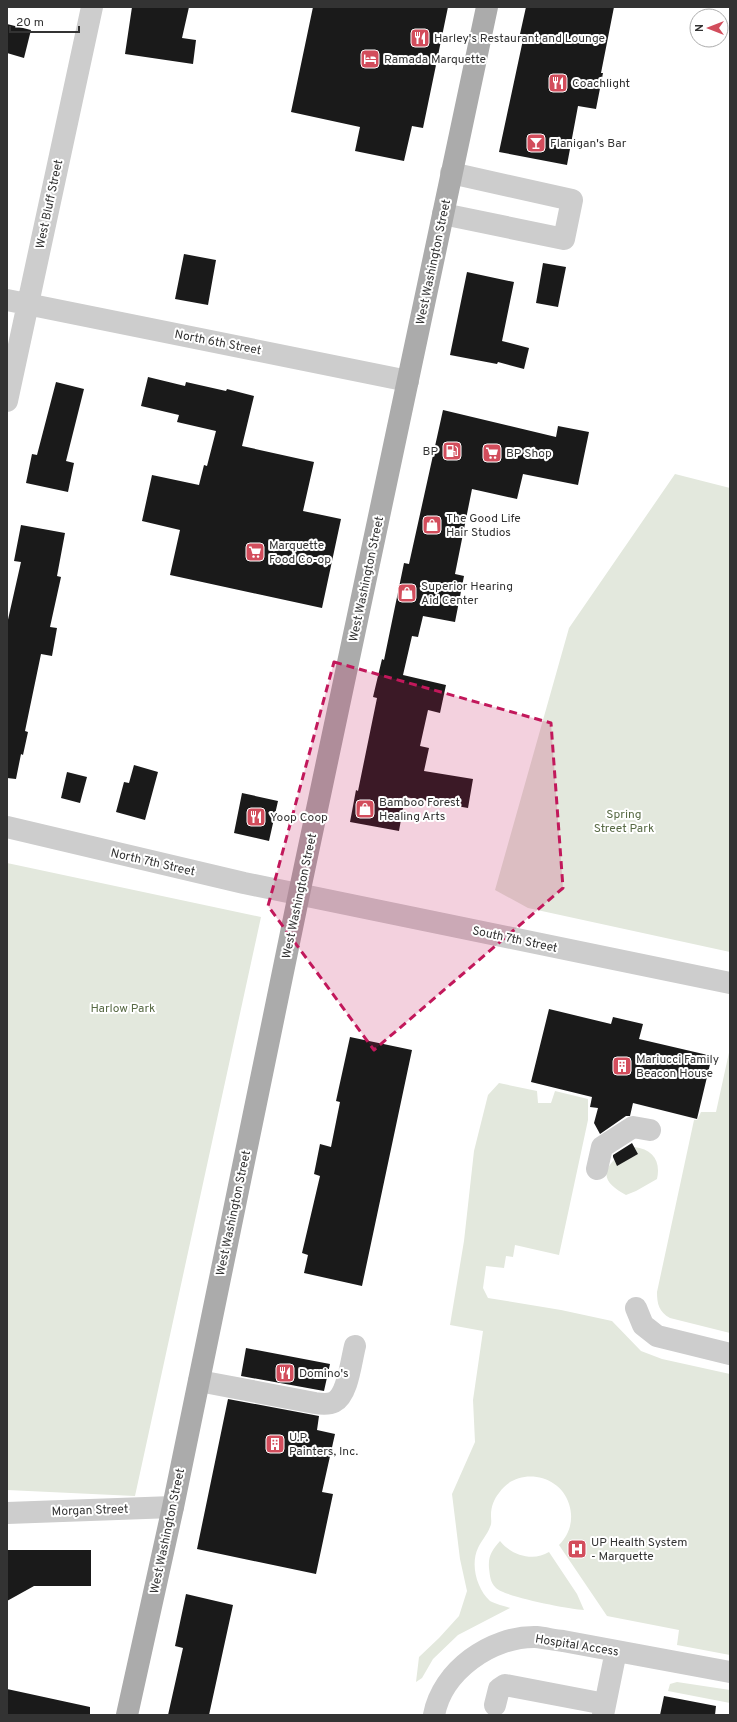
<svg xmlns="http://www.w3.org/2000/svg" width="737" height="1722" font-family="Overpass,sans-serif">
	<rect width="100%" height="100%" fill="#fff"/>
	<path fill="#e3e8dd" d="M675 474 730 488V952L528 908 495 890 569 628Z
		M7 863 261 917 135 1496 7 1490Z
		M730 1048V1333L670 1318C659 1312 657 1304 657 1292L694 1120H697L701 1112H716Z
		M499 1083 537 1091 538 1103H551L555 1091 588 1099V1120L559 1255 515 1245 513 1257 506 1256 504 1268 486 1266 483 1288 488 1298 561 1310 612 1321 641 1351 662 1359 730 1374V1655L677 1645 679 1630 607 1616 559 1545C570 1534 574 1519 569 1504 560 1474 517 1466 499 1493 494 1499 491 1507 491 1515 491 1520 492 1523 490 1527 487 1535 481 1541 478 1548 470 1565 477 1589 490 1601 495 1604 505 1606 510 1608L458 1635 433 1659 422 1678 416 1682 419 1657 439 1638 459 1616 467 1591 460 1559 452 1494 475 1442 473 1400 483 1331 450 1325 464 1241 474 1151 488 1095Z
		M634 1147C653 1149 661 1161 657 1179L636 1191 626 1195C610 1186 598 1176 614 1160L617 1165 638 1154Z
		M500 1541C511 1555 533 1562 549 1552L577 1594 584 1610C569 1609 505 1597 496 1588 490 1582 490 1576 489 1568 488 1556 492 1550 500 1541Z
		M677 1682 730 1690V1703L668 1691 670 1684Z"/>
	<path fill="#1a1a1a" d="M132 7H189L182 38 196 40 193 64 125 54Z
		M313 7H448L423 128 412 126 404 161 355 151 360 127 291 112Z
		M526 7H614L601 73H603L596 109 578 106 567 165 499 152 524 35 520 34Z
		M7 24 31 30 24 58 7 53Z
		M184 254 216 260 208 305 175 299Z
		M543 263 566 267 558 307 536 303Z
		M467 272 514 282 502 341 529 348 524 369 498 362 497 364 450 355Z
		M148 377 185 386 186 382 226 391 227 389 254 396 242 446 314 462 303 511 341 519 322 608 170 575 180 530 142 521 152 475 199 485 204 465 207 466 216 431 177 422 179 415 141 406Z
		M56 382 84 389 66 461 74 463 68 492 26 483 32 454 37 455Z
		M443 410 556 437 558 426 589 432 578 485 523 474 517 499 472 489 455 574 464 576 455 622 423 616 418 637 412 636 403 675 446 685 440 713 428 710 420 746 429 748 424 771 473 779 468 808 405 797 399 831 350 822 356 790 358 791 377 698 373 697 382 659 384 660 404 563 409 564Z
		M21 525 65 533 57 576 61 577 50 627 57 628 52 656 41 654 25 731 28 732 23 755 21 754 16 779 7 778V624L21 562 14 561Z
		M134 765 158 772 145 820 116 812 124 782 129 783Z
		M67 772 87 777 80 803 61 798Z
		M242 793 278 801 269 841 234 833Z
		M549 1009 611 1024 613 1017 643 1024 639 1039 712 1056 697 1119 633 1103 630 1116H626L600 1134 594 1123 598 1108 590 1107 592 1097 531 1082Z
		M350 1037 412 1050 362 1286 304 1273 308 1255 302 1253 320 1176 314 1174 320 1144 331 1147 340 1102 336 1101Z
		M632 1143 638 1154 617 1166 613 1157V1155Z
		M246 1348 330 1364 324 1391 241 1376Z
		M228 1399 319 1416 317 1430 335 1434 322 1492 333 1494 316 1574 197 1549Z
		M7 1550H91V1586H34L7 1601Z
		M186 1594 233 1605 209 1715H168L183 1648 175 1646Z
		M7 1689 90 1707V1715H7Z
		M664 1696 716 1706 715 1715H660Z"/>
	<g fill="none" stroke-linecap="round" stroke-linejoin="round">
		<path stroke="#cdcdcd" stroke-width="22" d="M443 214 564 239 572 200 451 173
			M7 300 408 381
			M7 401 92 7
			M7 827 244 883 730 983
			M597 1169 602 1147 633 1127 650 1130
			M636 1308 643 1325 657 1336 730 1354
			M199 1381 315 1403C321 1404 328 1405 334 1402 348 1395 351 1361 355 1346
			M7 1513 173 1507
			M495 1705 499 1689 505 1685 605 1704
			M434 1715C442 1671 491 1636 536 1637 545 1638 554 1640 563 1641L730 1672
			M603 1715 616 1651"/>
		<path stroke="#ababab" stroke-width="22" d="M127 1715 173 1507 299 894 487 7"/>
	</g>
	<path fill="#c2185b" fill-opacity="0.2" stroke="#c2185b" stroke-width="3" stroke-dasharray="8 5" stroke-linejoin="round" d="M334 662 551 723 563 888 374 1050 268 906Z"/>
	<defs>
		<symbol id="restaurant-square" viewBox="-11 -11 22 22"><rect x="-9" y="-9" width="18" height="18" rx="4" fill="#d24d5c" stroke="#fff"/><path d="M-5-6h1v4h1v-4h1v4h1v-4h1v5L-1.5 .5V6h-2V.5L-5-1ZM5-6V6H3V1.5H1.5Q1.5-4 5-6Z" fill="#fff"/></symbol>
		<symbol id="hotel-square" viewBox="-11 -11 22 22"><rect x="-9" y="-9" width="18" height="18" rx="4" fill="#d24d5c" stroke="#fff"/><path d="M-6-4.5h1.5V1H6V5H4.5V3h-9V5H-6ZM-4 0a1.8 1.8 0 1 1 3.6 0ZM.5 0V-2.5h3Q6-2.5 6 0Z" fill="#fff"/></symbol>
		<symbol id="bar-square" viewBox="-11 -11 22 22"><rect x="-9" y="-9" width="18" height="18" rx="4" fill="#d24d5c" stroke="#fff"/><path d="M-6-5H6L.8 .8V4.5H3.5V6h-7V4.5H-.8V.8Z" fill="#fff"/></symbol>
		<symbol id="fuel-square" viewBox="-11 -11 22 22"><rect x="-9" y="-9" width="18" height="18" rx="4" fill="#d24d5c" stroke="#fff"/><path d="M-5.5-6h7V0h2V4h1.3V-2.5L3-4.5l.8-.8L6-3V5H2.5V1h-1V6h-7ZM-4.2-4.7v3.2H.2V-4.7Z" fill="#fff"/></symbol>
		<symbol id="supermarket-square" viewBox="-11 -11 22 22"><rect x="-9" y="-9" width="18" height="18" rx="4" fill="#d24d5c" stroke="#fff"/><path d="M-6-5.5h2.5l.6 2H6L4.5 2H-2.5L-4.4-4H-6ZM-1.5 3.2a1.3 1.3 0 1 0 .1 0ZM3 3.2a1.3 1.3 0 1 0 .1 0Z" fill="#fff"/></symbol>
		<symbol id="shop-square" viewBox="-11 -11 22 22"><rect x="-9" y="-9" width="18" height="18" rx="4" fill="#d24d5c" stroke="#fff"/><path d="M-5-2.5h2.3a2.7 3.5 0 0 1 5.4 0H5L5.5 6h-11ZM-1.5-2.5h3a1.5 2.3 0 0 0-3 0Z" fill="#fff"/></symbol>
		<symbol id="building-square" viewBox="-11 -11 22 22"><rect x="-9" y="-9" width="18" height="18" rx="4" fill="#d24d5c" stroke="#fff"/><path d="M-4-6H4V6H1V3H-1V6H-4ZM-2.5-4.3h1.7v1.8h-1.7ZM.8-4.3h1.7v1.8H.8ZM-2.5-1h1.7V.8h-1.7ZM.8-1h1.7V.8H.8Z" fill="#fff"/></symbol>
		<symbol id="hospital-square" viewBox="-11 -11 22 22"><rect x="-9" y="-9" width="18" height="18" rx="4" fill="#d24d5c" stroke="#fff"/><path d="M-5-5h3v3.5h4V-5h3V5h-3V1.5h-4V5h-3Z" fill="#fff"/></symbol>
	</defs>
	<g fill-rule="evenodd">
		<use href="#restaurant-square" x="409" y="27" width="22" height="22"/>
		<use href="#hotel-square" x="359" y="48" width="22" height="22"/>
		<use href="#restaurant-square" x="547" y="72" width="22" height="22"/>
		<use href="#bar-square" x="525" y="132" width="22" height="22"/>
		<use href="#fuel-square" x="441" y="440" width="22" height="22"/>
		<use href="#supermarket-square" x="481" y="442" width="22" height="22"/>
		<use href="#shop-square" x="421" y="514" width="22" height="22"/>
		<use href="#supermarket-square" x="244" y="541" width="22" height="22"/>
		<use href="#shop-square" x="396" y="582" width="22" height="22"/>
		<use href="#shop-square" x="354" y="798" width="22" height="22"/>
		<use href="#restaurant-square" x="245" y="806" width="22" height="22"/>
		<use href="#building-square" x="611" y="1055" width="22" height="22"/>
		<use href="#restaurant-square" x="274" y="1362" width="22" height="22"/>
		<use href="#building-square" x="264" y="1433" width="22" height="22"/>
		<use href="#hospital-square" x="566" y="1538" width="22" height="22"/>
	</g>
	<g text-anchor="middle" stroke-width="4" stroke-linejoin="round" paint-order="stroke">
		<g font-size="12" fill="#333" stroke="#fff" text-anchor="start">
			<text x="434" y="42">Harley's Restaurant and Lounge</text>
			<text x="384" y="63">Ramada Marquette</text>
			<text x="572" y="87">Coachlight</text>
			<text x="550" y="147">Flanigan's Bar</text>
			<text x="438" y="455" text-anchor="end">BP</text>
			<text x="506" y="457">BP Shop</text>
			<text x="446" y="522">The Good Life<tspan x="446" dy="14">Hair Studios</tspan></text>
			<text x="269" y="549">Marquette<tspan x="269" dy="14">Food Co-op</tspan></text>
			<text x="421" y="590">Superior Hearing<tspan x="421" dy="14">Aid Center</tspan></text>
			<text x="379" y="806">Bamboo Forest<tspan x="379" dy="14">Healing Arts</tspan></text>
			<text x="270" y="821">Yoop Coop</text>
			<text x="636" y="1063">Mariucci Family<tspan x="636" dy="14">Beacon House</tspan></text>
			<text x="299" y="1377">Domino's</text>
			<text x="289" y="1441">U.P.<tspan x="289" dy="14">Painters, Inc.</tspan></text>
			<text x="591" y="1546">UP Health System<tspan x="591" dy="14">- Marquette</tspan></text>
		</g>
		<g font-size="12" fill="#333" stroke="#fff">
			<text transform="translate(49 204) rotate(-78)" y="4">West Bluff Street</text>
			<text transform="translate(433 262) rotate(-78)" y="4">West Washington Street</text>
			<text transform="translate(218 342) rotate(11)" y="4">North 6th Street</text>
			<text transform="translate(366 579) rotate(-78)" y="4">West Washington Street</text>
			<text transform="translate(153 862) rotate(13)" y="4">North 7th Street</text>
			<text transform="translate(299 896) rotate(-78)" y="4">West Washington Street</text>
			<text transform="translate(515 939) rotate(12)" y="4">South 7th Street</text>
			<text transform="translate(233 1213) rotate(-78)" y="4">West Washington Street</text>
			<text transform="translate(90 1510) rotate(-2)" y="4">Morgan Street</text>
			<text transform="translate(167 1531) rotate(-78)" y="4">West Washington Street</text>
			<text transform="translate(577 1645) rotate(9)" y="4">Hospital Access</text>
		</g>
		<g font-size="12" fill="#586a45" stroke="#fff">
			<text x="624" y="818">Spring<tspan x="624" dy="14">Street Park</tspan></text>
			<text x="123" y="1012">Harlow Park</text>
		</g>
	</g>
	<rect width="737" height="1722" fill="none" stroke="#333333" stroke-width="16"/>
	<g transform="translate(709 28) rotate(270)"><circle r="19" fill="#ffffff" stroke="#adadad"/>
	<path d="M0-3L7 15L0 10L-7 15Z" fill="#d24d5c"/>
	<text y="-6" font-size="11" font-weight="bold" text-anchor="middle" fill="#333333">N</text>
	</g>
	<path d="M10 26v6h69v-6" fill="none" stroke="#333333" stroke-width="2"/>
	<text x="16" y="26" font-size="12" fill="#333333" stroke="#ffffff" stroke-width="3" paint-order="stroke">20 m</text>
</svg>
